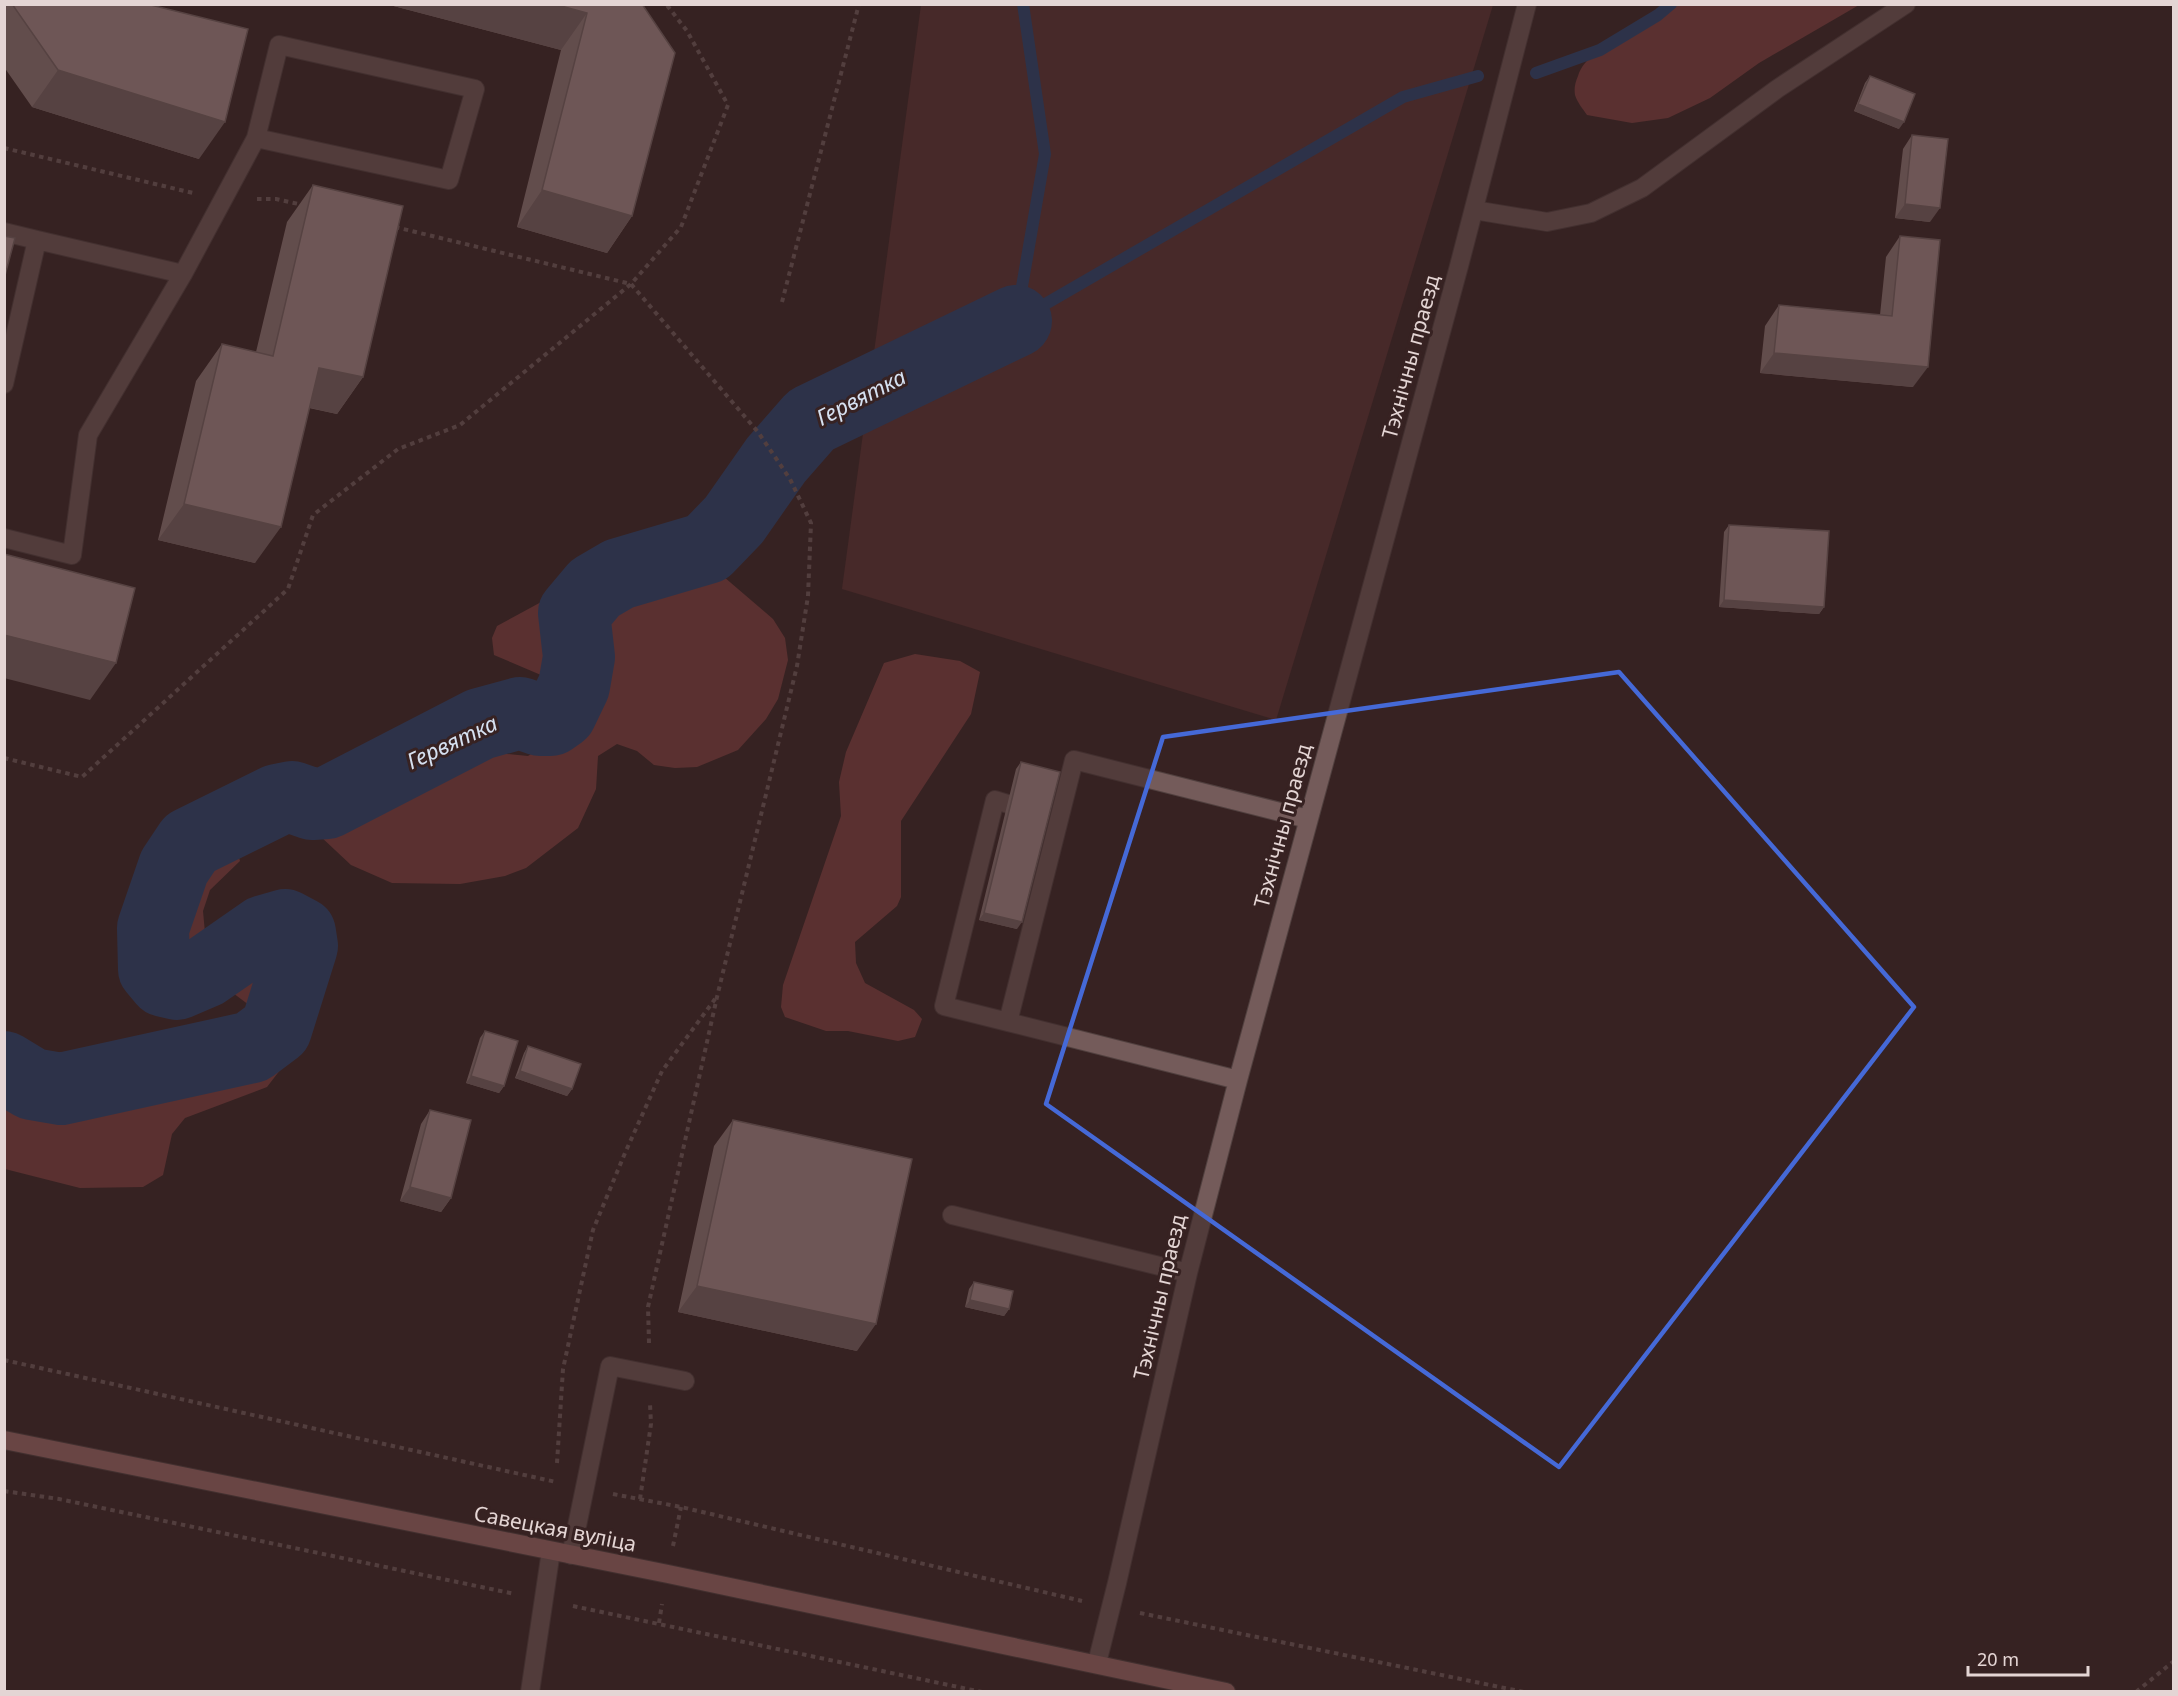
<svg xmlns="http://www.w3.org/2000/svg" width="2178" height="1696" font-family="'Noto Sans',sans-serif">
	<rect width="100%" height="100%" fill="#372222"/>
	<path fill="#5b3131" d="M921 5H1493L1276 720 842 589Z"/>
	<path fill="#854141" d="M1665 5V4L1859 5 1759 63 1710 98 1668 118 1632 123 1587 115C1583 109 1577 102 1575 95 1574 88 1575 83 1578 76 1591 37 1656 40 1665 5Z
		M669 535 690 541 720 563 724 577 773 619 785 638 788 660 778 699 766 719 738 750 697 767 675 768 654 765 637 751 617 744 598 756 596 789 578 828 526 868 505 876 460 884 392 883 351 865 319 835 305 809 314 793 351 775 423 724 475 739 507 754 528 756 546 744 564 718 561 696 548 678 494 655 492 638 497 626 556 594 610 558Z
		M915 654 960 661 980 672 971 714 901 821V897L897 906 855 942 856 963 865 983 914 1010 922 1019 915 1037 898 1041 848 1031H826L785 1017 781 1007 783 985 841 816 839 782 846 752 884 663Z
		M223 844 236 848 240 861 210 890 203 911 205 933 215 950 234 960H276L296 970 308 1011 294 1052 267 1087 185 1118 172 1134 163 1175 143 1187 80 1188 5 1169V1060L71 1064 90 1055 192 1054 230 1042 246 1026 249 1005 233 993 189 987 152 971C147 958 140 944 138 931 130 884 190 862 223 844Z"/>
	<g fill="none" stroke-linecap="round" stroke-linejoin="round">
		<path stroke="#234678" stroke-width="12" d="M1536 73 1600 50 1658 15 1671 4
			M1016 321 1403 97 1478 76
			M1016 321 1045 154 1023 4"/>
		<path stroke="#234678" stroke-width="72" d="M4 1067 32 1084 61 1089 252 1047 276 1029 302 946 300 933 285 925 264 931 205 972 177 984 164 981 154 969 153 928 174 867 190 843 277 800 292 797 312 804 327 803 480 724 520 713 540 720H551L561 713 574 686 579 657 574 613 595 588 619 574 707 548 734 520 776 460 811 420 1016 321"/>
		<defs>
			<path id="minor" d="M1474 210 1547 222 1591 213 1642 188 1777 89 1906 4
				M4 232 37 240 4 384
				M37 240 183 274
				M4 538 72 555 88 435 183 274 256 138 449 180 475 89 279 45 256 138
				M1008 804 995 800 944 1006 1008 1022
				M1238 1080 1008 1022 1074 760 1308 819
				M952 1215 1188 1273
				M571 1555 610 1366 685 1381
				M1097 1663 1117 1583 1188 1273 1238 1080 1459 266 1527 4
				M530 1692 551 1551"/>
			<path id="major" d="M4 1440 668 1574 1226 1692"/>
		</defs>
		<use href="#minor" stroke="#51403f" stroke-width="20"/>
		<use href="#major" stroke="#51403f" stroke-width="20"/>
		<path stroke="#746160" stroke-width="4" stroke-dasharray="4.5 4.5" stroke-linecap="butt" d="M4 148 193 193
			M257 199H276L303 205
			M395 227 631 284 758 432 790 479 811 523 808 596 797 666 717 997 648 1307 649 1343
			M782 302 859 4
			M4 758 82 777 288 589 313 515 398 449 460 425 631 284 681 227 728 105 687 31 666 4
			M4 1360 556 1482
			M557 1463 563 1369 593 1230 625 1153 662 1071 715 999
			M4 1491 59 1499 515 1594
			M613 1494 681 1507 1082 1601
			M640 1499 651 1424 650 1404
			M673 1546 681 1507
			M573 1606 982 1692
			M1140 1613 1524 1692
			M659 1623 662 1604
			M2136 1692 2174 1661"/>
		<use href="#minor" stroke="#745b5a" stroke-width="18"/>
		<use href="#major" stroke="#a66f6d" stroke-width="18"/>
	</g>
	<path fill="#98817f" d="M4 4H147L199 159 32 107 4 67Z
		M386 4H642L632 216 607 253 517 227 561 50Z
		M1870 76 1899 129 1854 111 1865 83Z
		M1912 135 1930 222 1895 218 1903 149Z
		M313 185 363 377 337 414 309 408 255 563 158 540 196 381 222 344 256 352 287 222Z
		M1900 236 1913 387 1760 373 1765 326 1779 305 1880 315 1886 257Z
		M1729 525 1824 607 1819 614 1719 607 1724 532Z
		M1021 762 1017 929 979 920 1016 769Z
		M485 1031 504 1086 499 1093 466 1083 480 1038Z
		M528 1046 572 1089 567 1096 515 1078 524 1053Z
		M430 1110 451 1198 441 1212 400 1201 421 1124Z
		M733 1120 857 1351 678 1312 714 1146Z
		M974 1282 1009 1309 1004 1316 965 1307 969 1289Z"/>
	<path fill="#7c6968" d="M386 4H554L587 13 561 50Z
		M58 70 225 122 199 159 32 107Z
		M1858 104 1904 122 1899 129 1854 111Z
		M542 190 632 216 607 253 517 227Z
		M1905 204 1940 208 1930 222 1895 218Z
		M1774 353 1928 367 1913 387 1760 373Z
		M319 368 363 377 337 414 293 404Z
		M184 504 281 527 255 563 158 540Z
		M1724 600 1824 607 1819 614 1719 607Z
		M4 635 116 663 90 700 4 678Z
		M984 913 1022 922 1017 929 979 920Z
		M520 1071 572 1089 567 1096 515 1078Z
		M471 1076 504 1086 499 1093 466 1083Z
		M410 1187 451 1198 441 1212 400 1201Z
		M697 1286 876 1324 857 1351 678 1312Z
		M970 1300 1009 1309 1004 1316 965 1307Z"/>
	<path fill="#b19694" stroke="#7c6968" stroke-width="1.5" d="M12 4H147L248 29 225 122 58 70Z
		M554 4H642L675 53 632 216 542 190 587 13Z
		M1870 76 1915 94 1904 122 1858 104Z
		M1912 135 1948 139 1940 208 1905 204Z
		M313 185 403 206 363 377 319 368 281 527 184 504 222 344 273 356Z
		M4 236 15 238 4 279Z
		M1900 236 1940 240 1928 367 1774 353 1779 305 1892 316Z
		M1729 525 1829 531 1824 607 1724 600Z
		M4 554 135 588 116 663 4 635Z
		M1021 762 1060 772 1022 922 984 913Z
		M485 1031 518 1041 504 1086 471 1076Z
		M528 1046 581 1064 572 1089 520 1071Z
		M430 1110 471 1120 451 1198 410 1187Z
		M733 1120 912 1159 876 1324 697 1286Z
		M974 1282 1013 1291 1009 1309 970 1300Z"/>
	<path d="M0 0H2178V1696H0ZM1619 672 1914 1007 1559 1467 1046 1104 1163 737Z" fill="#372222" fill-opacity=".55" fill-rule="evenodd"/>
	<path fill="none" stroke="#4569d7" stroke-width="4.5" stroke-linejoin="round" d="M1619 672 1914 1007 1559 1467 1046 1104 1163 737Z"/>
	<g text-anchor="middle" stroke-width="6" stroke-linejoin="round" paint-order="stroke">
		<g font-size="21" fill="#e4d5d4" stroke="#372222">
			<text transform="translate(1411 357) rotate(-75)" y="7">Тэхнічны праезд</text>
			<text transform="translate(1283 826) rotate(-75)" y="7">Тэхнічны праезд</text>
			<text transform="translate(1160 1297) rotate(-77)" y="7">Тэхнічны праезд</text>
			<text transform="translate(555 1529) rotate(11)" y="7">Савецкая вуліца</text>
		</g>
		<g font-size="22" font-style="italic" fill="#d6e1f1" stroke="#372222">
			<text transform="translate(861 397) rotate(-27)" y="8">Гервятка</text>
			<text transform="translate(452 742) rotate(-25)" y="8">Гервятка</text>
		</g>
	</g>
	<rect width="2178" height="1696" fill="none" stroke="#e4d5d4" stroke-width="12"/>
	<path d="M1968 1666v9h120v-9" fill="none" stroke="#e4d5d4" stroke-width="3"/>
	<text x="1977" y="1666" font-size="18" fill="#e4d5d4" stroke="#372222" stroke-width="4.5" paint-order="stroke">20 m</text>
</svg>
